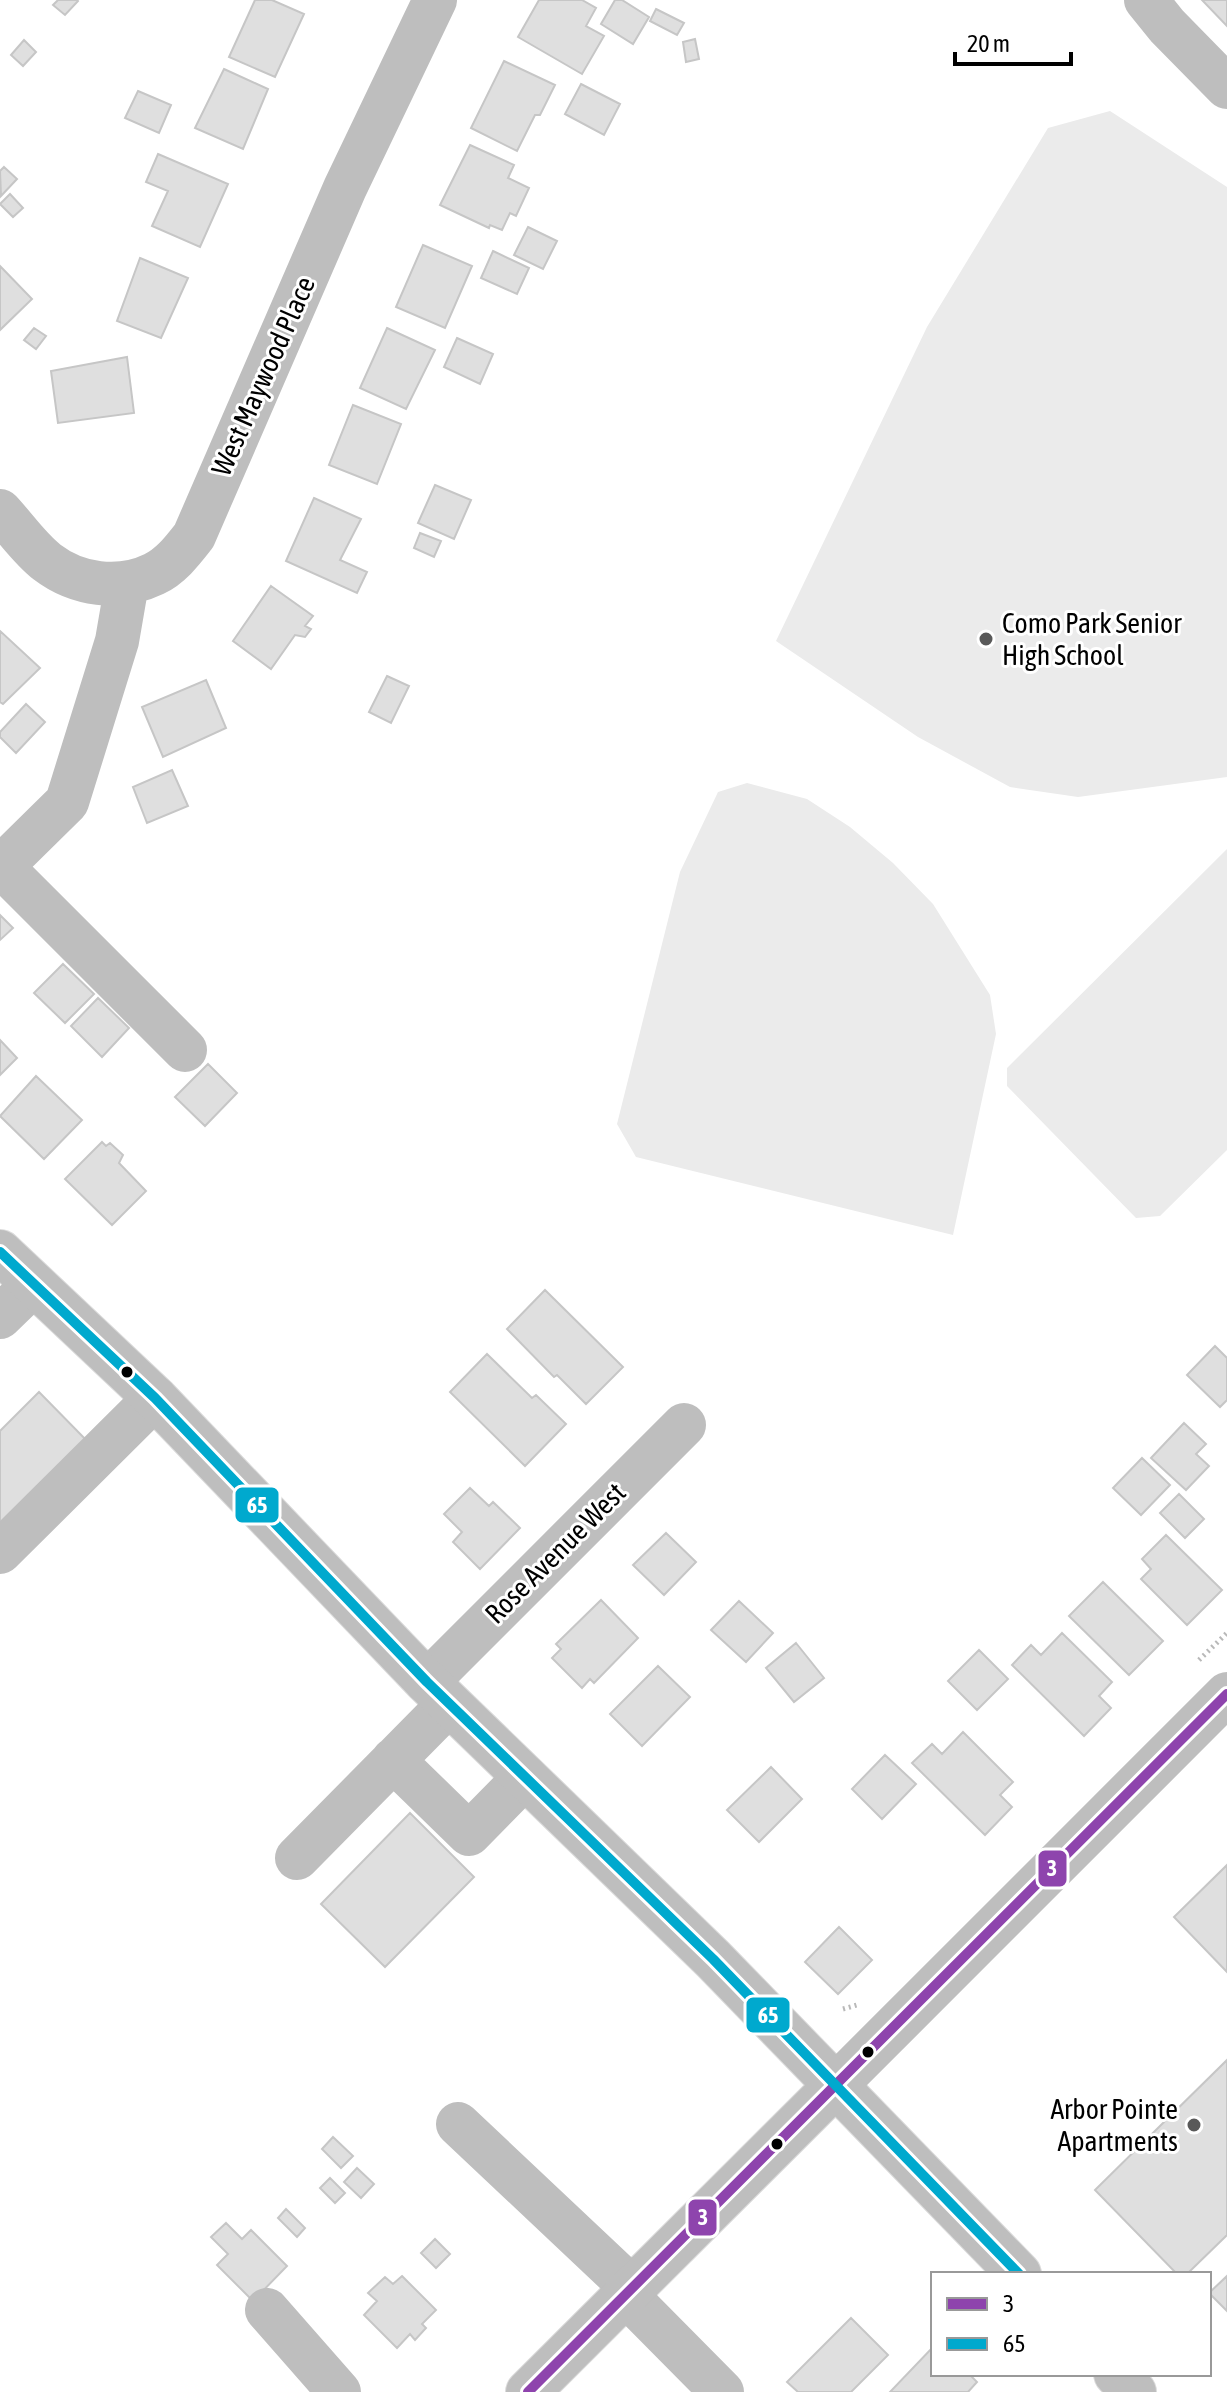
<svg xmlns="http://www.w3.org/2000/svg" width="1227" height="2392" font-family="'Asap Condensed',sans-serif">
	<rect width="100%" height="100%" fill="#fff"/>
	<path fill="#ebebeb" d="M1110 111 1227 187V777L1078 797 1010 787 918 737 776 641 927 327 1048 128Z
		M747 783 807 799 850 827 893 863 933 904 990 995 996 1034 953 1235 636 1157 617 1124 680 872 718 792Z
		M1227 849V1150L1160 1216 1136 1218 1007 1086V1068Z"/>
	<path fill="#dfdfdf" stroke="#c6c6c6" stroke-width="2" d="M58 0H77L78 1 65 15 53 5Z
		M255 0H272L304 14 275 77 229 57Z
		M539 0H582L596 8 586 26 604 36 582 74 518 37Z
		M615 0H622L649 17 633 44 601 24Z
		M1202 0H1227V26Z
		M656 9 684 23 677 35 650 21Z
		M695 39 699 59 686 62 683 42Z
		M24 40 36 52 23 66 11 55Z
		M504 61 555 85 540 115H535L517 151 471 128Z
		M224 69 268 89 243 149 195 128Z
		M581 84 620 104 604 135 565 114Z
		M138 91 171 105 159 133 125 118Z
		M470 145 514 165 508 178 529 188 516 216 510 213 502 230 490 225 489 228 440 205Z
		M158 154 228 184 200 247 152 226 168 191 146 182Z
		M4 167 17 179 1 196 0 171Z
		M10 194 23 208 13 217 0 204Z
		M528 227 557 241 543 269 514 255Z
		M423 245 472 266 445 328 396 307Z
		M493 251 529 268 517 294 481 278Z
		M140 258 188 278 161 338 117 321Z
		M0 266 32 299 0 330Z
		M34 328 46 336 36 349 24 340Z
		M387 328 435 350 406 409 360 388Z
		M457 338 493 354 480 384 444 367Z
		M127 357 134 413 58 423 51 371Z
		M353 405 401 424 377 484 329 465Z
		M435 485 471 500 454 539 418 523Z
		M314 498 361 519 340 560 367 572 357 593 286 561Z
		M420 533 441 541 434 557 414 548Z
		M271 586 313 616 305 626 311 629 305 637 295 635 271 669 233 641Z
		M0 631 40 668 3 704 0 702Z
		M387 676 409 686 391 723 369 712Z
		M206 680 226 728 163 757 142 707Z
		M26 704 45 722 16 753 0 737V732Z
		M172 770 188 806 147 823 133 787Z
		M0 915 13 928 0 940Z
		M63 964 94 994 65 1023 34 993Z
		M98 998 129 1028 102 1057 71 1026Z
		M0 1040 17 1058 0 1075Z
		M208 1064 237 1093 205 1126 175 1097Z
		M36 1076 82 1120 44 1159 0 1116Z
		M102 1142 106 1146 110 1143 123 1155 119 1163 146 1191 112 1225 65 1179Z
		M545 1290 623 1367 586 1404 557 1375 554 1377 507 1329Z
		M1215 1346 1227 1358V1400L1220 1407 1187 1375Z
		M487 1354 532 1398 536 1395 566 1424 525 1466 450 1392Z
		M39 1392 93 1447 0 1538V1431Z
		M1184 1423 1206 1444 1196 1454 1209 1466 1186 1490 1151 1458Z
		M1142 1458 1170 1485 1141 1515 1113 1488Z
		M470 1488 489 1506 493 1502 520 1528 480 1569 453 1542 462 1532 444 1514Z
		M1179 1494 1204 1519 1185 1538 1160 1513Z
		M666 1533 696 1562 664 1595 633 1565Z
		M1166 1535 1222 1590 1187 1625 1141 1579 1151 1569 1142 1559Z
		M1103 1582 1163 1641 1129 1675 1069 1616Z
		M601 1600 638 1638 594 1683 590 1679 582 1688 552 1658 561 1649 556 1644Z
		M739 1601 773 1633 746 1662 711 1630Z
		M1062 1633 1112 1682 1099 1696 1111 1708 1084 1736 1012 1665 1031 1645 1041 1655Z
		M796 1643 824 1678 794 1702 766 1668Z
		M979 1650 1008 1679 977 1710 948 1681Z
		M658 1666 690 1697 642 1746 610 1714Z
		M963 1732 1013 1782 1000 1795 1012 1807 985 1835 912 1763 932 1744 942 1754Z
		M885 1755 916 1784 882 1819 852 1789Z
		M771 1767 802 1799 759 1842 727 1810Z
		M410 1813 474 1877 385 1967 321 1904Z
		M1227 1865V1972L1174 1917Z
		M839 1927 872 1960 838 1994 805 1962Z
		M1227 2060V2235L1187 2274H1177L1095 2190Z
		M333 2137 353 2156 341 2168 322 2149Z
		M357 2168 374 2184 361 2198 344 2182Z
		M330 2178 345 2193 335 2203 320 2188Z
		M286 2209 305 2228 297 2237 278 2218Z
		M226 2223 242 2239 251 2230 287 2266 253 2301 217 2265 228 2254 211 2237Z
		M435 2239 450 2254 436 2268 421 2253Z
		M402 2276 436 2310 422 2324 426 2328 415 2340 410 2334 397 2348 364 2315 377 2301 368 2293 385 2277 393 2284Z
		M1227 2276V2311L1209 2293Z
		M851 2318 888 2355 851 2392H798L787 2382Z
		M933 2347V2374H969L977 2382 968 2392H890Z"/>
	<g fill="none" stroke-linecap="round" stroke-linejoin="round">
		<defs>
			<path id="major" d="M0 1252 155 1398 427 1682 713 1959 1019 2274
				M1116 2374 1134 2392
				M528 2392 836 2085"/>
		</defs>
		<use href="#major" stroke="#dbdbdb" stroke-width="46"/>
		<path stroke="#b9b9b9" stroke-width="5" stroke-dasharray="2 4" stroke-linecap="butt" d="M1199 1660 1227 1633
			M843 2009 857 2005"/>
		<path stroke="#bebebe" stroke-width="44" d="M1146 0 1167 26 1227 87
			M0 511C15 527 29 548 47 562 77 585 119 591 154 574 171 566 183 550 194 536L345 188 435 0
			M0 865 185 1050
			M2 866 67 802 117 641 127 583
			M0 1317 33 1285
			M0 1552 155 1398
			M427 1682 684 1425
			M393 1760 469 1834 525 1777
			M297 1858 449 1704
			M836 2085 1227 1694
			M458 2124 632 2288
			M625 2294 722 2392
			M267 2310 339 2392"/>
		<use href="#major" stroke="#bebebe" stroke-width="44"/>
		<defs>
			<path id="bus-1" d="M528 2392 1227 1694"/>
			<path id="bus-2" d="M0 1252 155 1398 427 1682 713 1959 1019 2274"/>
		</defs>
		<use href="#bus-1" stroke="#fff" stroke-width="16"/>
		<use href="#bus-2" stroke="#fff" stroke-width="16"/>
		<use href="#bus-1" stroke="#8e44ad" stroke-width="10"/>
		<use href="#bus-2" stroke="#00a9ce" stroke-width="10"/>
	</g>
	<g fill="#595959" stroke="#fff" stroke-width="3">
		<circle cx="986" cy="639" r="8"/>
		<circle cx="1194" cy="2125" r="8"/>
	</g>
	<g fill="#000" stroke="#fff" stroke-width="3">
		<circle cx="127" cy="1372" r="7"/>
		<circle cx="868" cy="2052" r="7"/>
		<circle cx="777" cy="2144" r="7"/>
	</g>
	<g text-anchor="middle" stroke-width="6" stroke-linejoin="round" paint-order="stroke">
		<g font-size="28" fill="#000" stroke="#fff">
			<text transform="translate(263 376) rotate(-66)" y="10">West Maywood Place</text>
			<text transform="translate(555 1553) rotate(-45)" y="10">Rose Avenue West</text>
		</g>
		<g font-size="28" fill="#000" stroke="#fff" text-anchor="start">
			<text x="1002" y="633">Como Park Senior<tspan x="1002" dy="32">High School</tspan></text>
			<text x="1178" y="2119" text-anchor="end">Arbor Pointe<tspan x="1178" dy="32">Apartments</tspan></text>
		</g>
	</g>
	<g stroke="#fff" stroke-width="3">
		<rect x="234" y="1486" width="46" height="38" rx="8" fill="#00a9ce"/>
		<rect x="1037" y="1849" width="31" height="39" rx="8" fill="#8e44ad"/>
		<rect x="745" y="1996" width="46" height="38" rx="8" fill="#00a9ce"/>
		<rect x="687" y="2198" width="31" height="39" rx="8" fill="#8e44ad"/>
	</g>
	<g font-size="22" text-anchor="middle" font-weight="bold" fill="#fff">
		<text x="257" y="1513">65</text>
		<text x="1052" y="1876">3</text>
		<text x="768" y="2023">65</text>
		<text x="703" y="2225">3</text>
	</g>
	<rect x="931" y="2272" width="280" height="104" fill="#ffffff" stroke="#999999" stroke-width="2"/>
	<rect x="947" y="2298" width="40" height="12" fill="#8e44ad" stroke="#999999" stroke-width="2"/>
	<text x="1003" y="2312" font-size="24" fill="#000000">3</text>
	<rect x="947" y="2338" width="40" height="12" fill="#00a9ce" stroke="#999999" stroke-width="2"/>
	<text x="1003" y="2352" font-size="24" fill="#000000">65</text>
	<path d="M955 52v12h116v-12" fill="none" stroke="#000000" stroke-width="4"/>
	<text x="967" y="52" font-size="24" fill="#000000" stroke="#ffffff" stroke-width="6" paint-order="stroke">20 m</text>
</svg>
